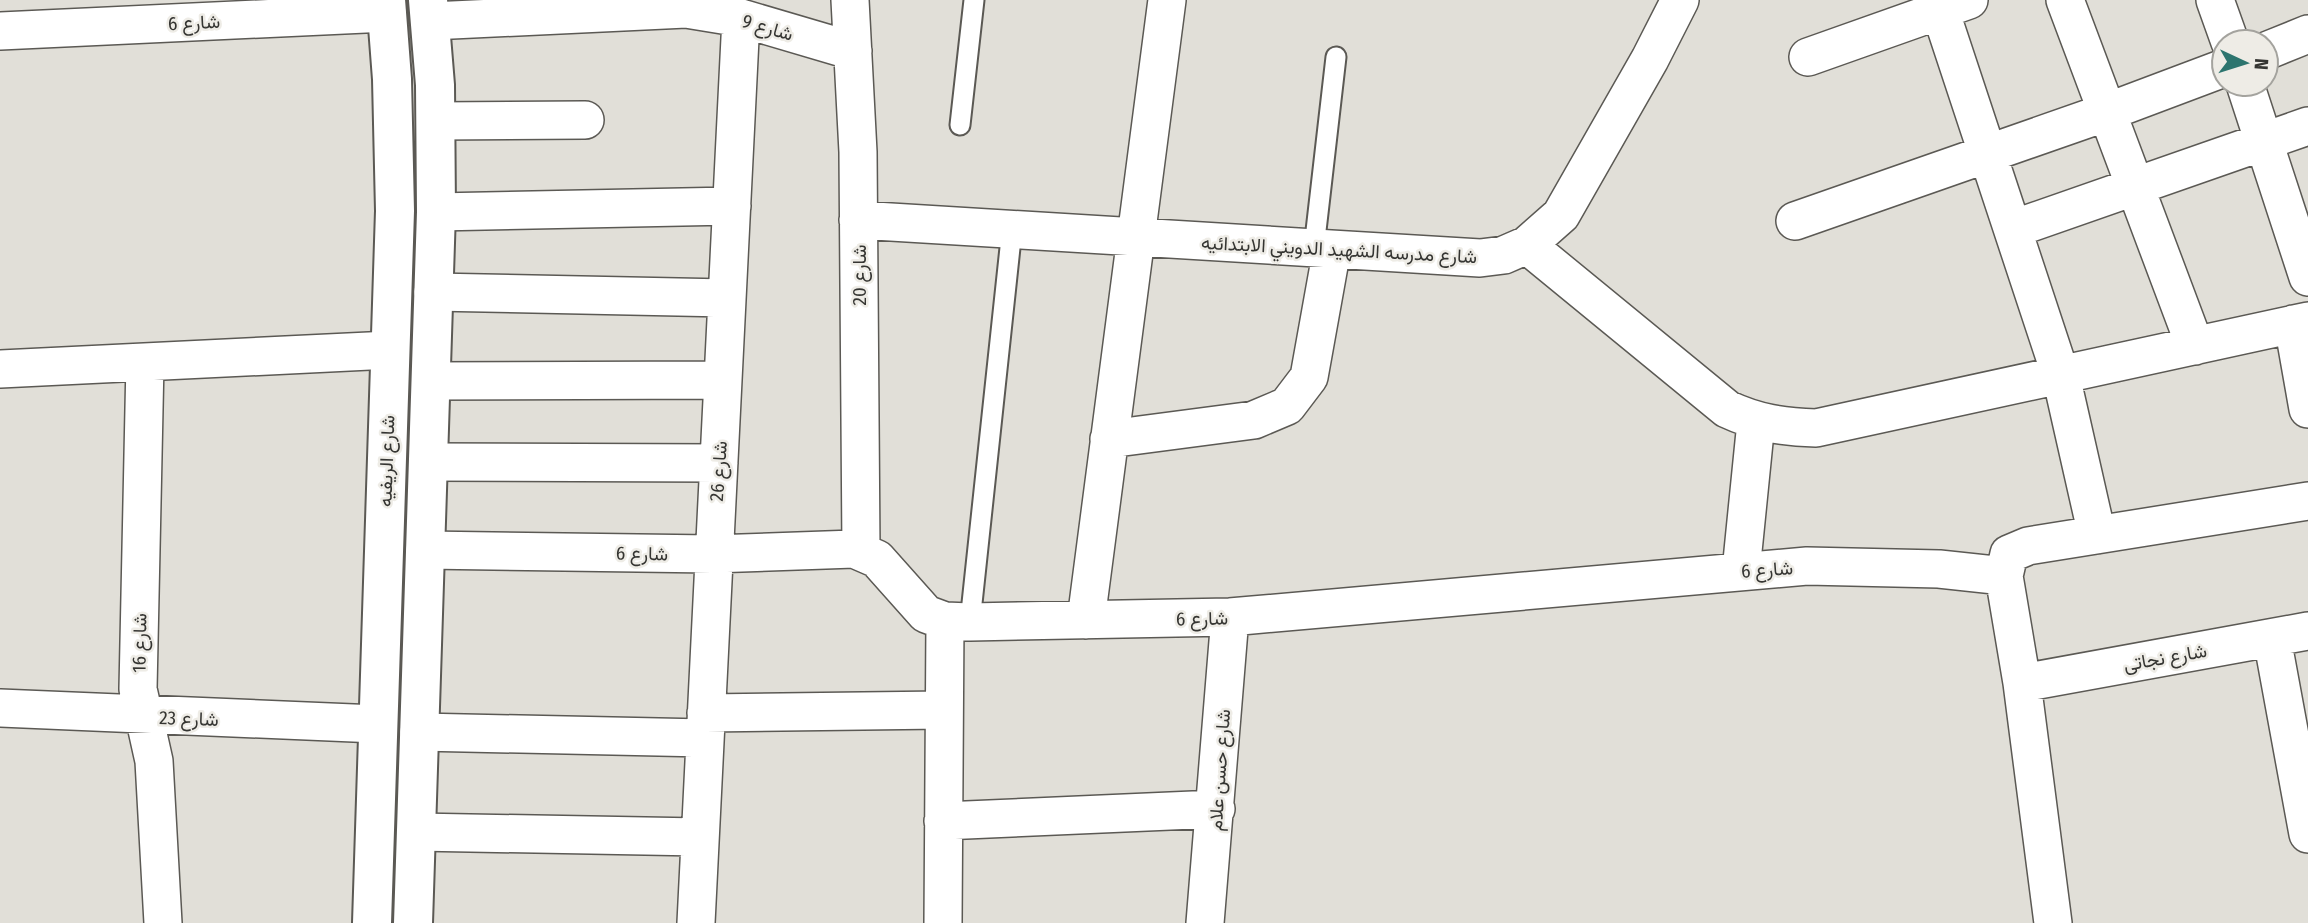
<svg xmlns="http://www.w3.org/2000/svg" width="2308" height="923" font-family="'Fira Sans Condensed',Vazirmatn,sans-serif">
	<rect width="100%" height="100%" fill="#e1dfd8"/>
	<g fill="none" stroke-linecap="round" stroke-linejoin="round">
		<defs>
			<path id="lane" d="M960 125 974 0
				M1314 248 1336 57
				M970 622 1012 229"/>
			<path id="street" d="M850 0 858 152 861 551
				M2065 0 2195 346
				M2215 0 2230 42
				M1940 10 2061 376 2097 535
				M431 21 686 9 741 18 853 51
				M0 31 387 13
				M2266 51 2308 34
				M1808 57 1969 0
				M2245 84 2308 277
				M436 121 585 120
				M436 212 732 206
				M858 220 1480 258 1504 255 1527 245 1561 215 1650 59 1680 0
				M1795 221 2107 112 2224 68
				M2013 229 2308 126
				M1527 245 1727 409C1757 423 1783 427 1816 428L2308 321
				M433 292 727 298
				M2293 324 2308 409
				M145 362 138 689 154 761 163 923
				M0 369 390 350
				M431 381 723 380
				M1109 439 1254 420 1287 406 1309 377 1332 249
				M428 462 719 463
				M425 550 712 554 854 549 877 559 926 614 945 621 970 622 1230 617 1807 566 1939 569 2004 576
				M1741 571 1756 422
				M1086 620 1167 0
				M2272 638 2308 834
				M2022 683 2308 631
				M0 708 377 724
				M706 713 943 710
				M419 732 705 738
				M943 821 1216 809
				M416 832 700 837
				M696 923 741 18
				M943 923 945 621
				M1205 923 1230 617
				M2053 923 2022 683 2004 576 2009 554 2028 546 2308 501"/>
			<path id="secondary" d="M372 923 395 211 392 79 386 0
				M413 923 436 212 435 85 428 0"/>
		</defs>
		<use href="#lane" stroke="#5b5954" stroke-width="23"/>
		<use href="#street" stroke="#5b5954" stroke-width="40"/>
		<use href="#secondary" stroke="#5b5954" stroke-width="42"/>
		<use href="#lane" stroke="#fff" stroke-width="19"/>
		<use href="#street" stroke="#fff" stroke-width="37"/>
		<use href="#secondary" stroke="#fff" stroke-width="38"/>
	</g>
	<g text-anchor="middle" stroke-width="5" stroke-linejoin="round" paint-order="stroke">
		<g font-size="19" fill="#353532" stroke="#eeece6">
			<text transform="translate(194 22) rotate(-3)" y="7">شارع 6</text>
			<text transform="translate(768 27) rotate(16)" y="7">شارع 9</text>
			<text transform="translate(1339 249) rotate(3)" y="7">شارع مدرسه الشهيد الدويني الابتدائيه</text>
			<text transform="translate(859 275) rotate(-90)" y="7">شارع 20</text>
			<text transform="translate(386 461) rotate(-88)" y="7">شارع الريفيه</text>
			<text transform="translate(718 471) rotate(-86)" y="7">شارع 26</text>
			<text transform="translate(642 553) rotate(1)" y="7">شارع 6</text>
			<text transform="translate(1767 569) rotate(-4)" y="7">شارع 6</text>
			<text transform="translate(1202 618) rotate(-1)" y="7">شارع 6</text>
			<text transform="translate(139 643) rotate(-89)" y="7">شارع 16</text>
			<text transform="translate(2165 657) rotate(-10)" y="7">شارع نجاتى</text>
			<text transform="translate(189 718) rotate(2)" y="7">شارع 23</text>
			<text transform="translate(1219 770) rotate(-86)" y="7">شارع حسن علام</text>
		</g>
	</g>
	<g transform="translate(2245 63) rotate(94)"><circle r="33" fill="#eeece6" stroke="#a4a39e" stroke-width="2"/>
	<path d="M0-5L12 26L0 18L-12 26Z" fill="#2d756f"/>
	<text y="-10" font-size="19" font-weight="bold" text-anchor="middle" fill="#353532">N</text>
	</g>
</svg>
